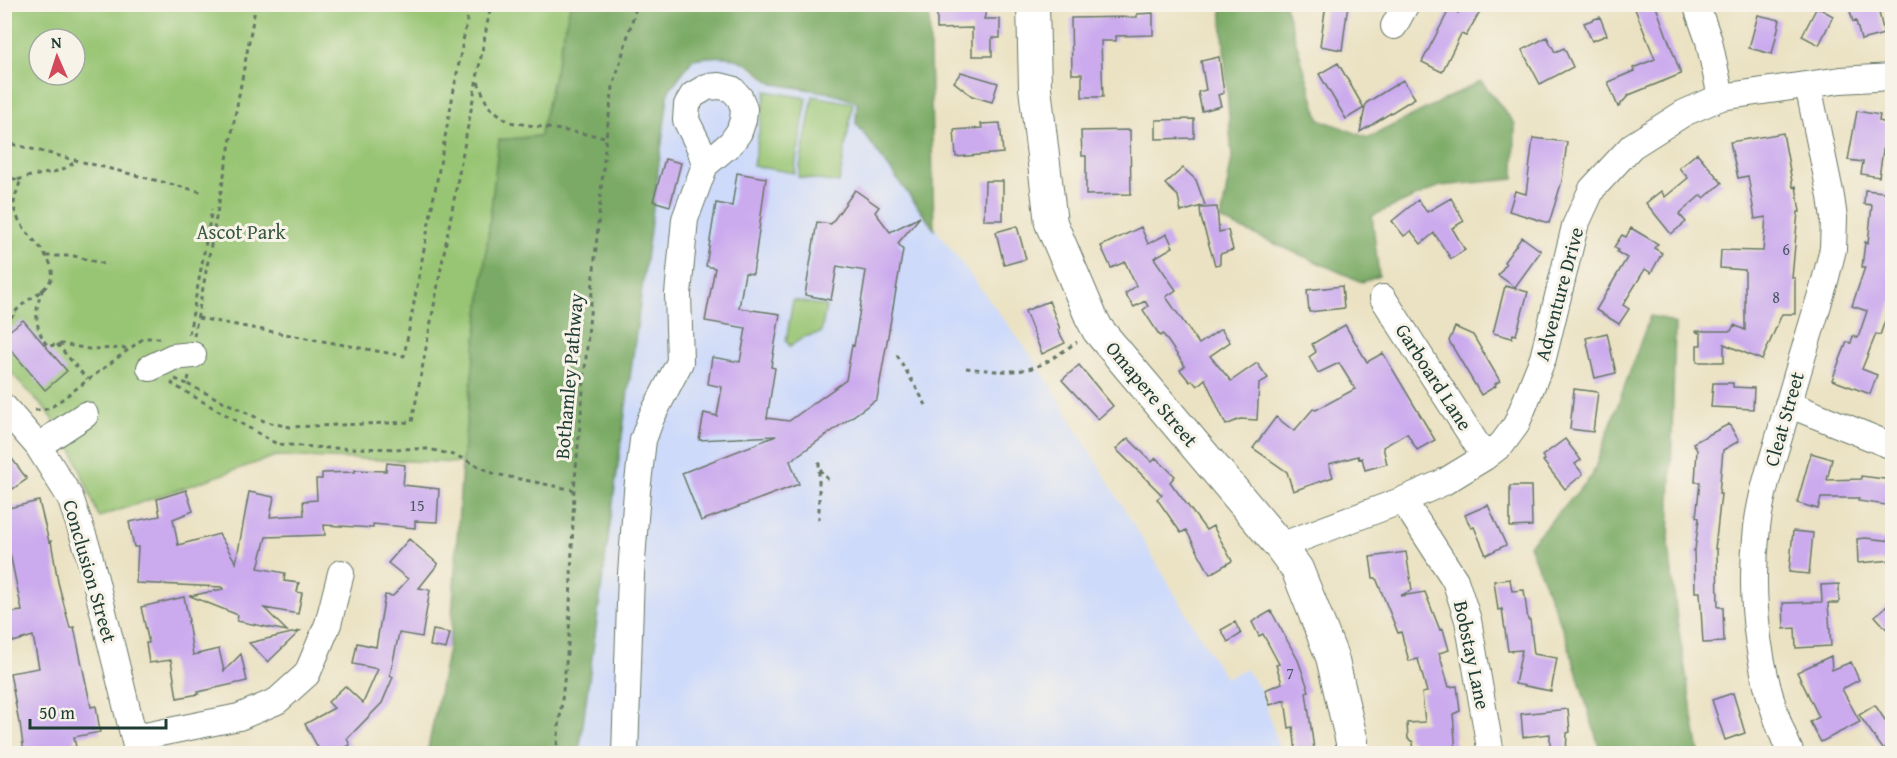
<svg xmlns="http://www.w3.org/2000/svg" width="1897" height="758" font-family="'Gentium Book Plus',serif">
	<rect width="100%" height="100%" fill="#f7f3e8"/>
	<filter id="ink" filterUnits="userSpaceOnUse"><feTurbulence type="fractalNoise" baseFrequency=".0167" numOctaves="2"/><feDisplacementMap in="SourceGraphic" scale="12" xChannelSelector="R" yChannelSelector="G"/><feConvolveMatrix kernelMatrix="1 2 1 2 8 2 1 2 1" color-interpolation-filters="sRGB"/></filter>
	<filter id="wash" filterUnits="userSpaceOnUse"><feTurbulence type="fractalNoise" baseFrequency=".008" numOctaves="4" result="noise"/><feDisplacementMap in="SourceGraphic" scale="24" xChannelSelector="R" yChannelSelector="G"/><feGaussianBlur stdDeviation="1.35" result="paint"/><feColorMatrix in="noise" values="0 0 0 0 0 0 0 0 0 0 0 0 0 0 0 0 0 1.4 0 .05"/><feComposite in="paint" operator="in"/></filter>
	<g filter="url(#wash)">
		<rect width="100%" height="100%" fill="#ebe2c3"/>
		<path fill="#cedafa" d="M715 55 730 57 745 63 768 82 774 84 831 93 858 102 856 123 1039 366 1225 678 1245 669 1261 690 1281 753 579 754 669 90 693 58Z"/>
		<path fill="#98c573" stroke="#5c8154" stroke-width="1.5" fill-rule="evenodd" d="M5 5H630L540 136 499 140 462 463 276 456 99 517 72 449 46 410 5 366ZM39 39H75V75H39Z
			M766 91 807 98 794 173 753 166Z
			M813 96 853 103 839 183 798 177Z
			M793 300 826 306 821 333 804 337 790 346 786 341Z"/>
		<path fill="#7aaa65" stroke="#4c744c" stroke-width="1.5" d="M570 5H929L934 229 856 123 857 102 831 93 774 84C766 81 762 74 755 69 736 54 716 55 693 59L669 90 579 753 427 754 451 633 462 463 499 140 540 136Z
			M1221 5H1285L1319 119 1368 138 1481 81 1515 124 1514 179 1440 186 1372 216 1379 276 1362 282 1221 220 1232 158Z
			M1650 316 1661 318 1675 324 1669 546 1677 620 1699 753H1601L1566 637 1529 545 1592 476Z"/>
		<g id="blocks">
			<path fill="#cbaaee" d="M937 4H988L984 19H1000V38H992V56H972V28L937 29Z
				M1326 4H1348L1342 50 1320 46Z
				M1463 4H1484L1466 36 1461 34 1442 72 1422 62 1450 8 1458 13Z
				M1633 4H1655L1681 74 1629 95 1618 107 1608 82 1634 71 1633 68 1655 59Z
				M1848 4H1877L1884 34 1861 40 1856 21 1853 22Z
				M1817 7 1833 16 1819 45 1802 36Z
				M1153 13V35L1116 36V41H1101L1103 97H1082V74H1072L1071 18 1137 17V14Z
				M1758 15 1780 20 1772 54 1749 48Z
				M1600 17 1607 35 1592 41 1584 23Z
				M1547 37 1555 52 1564 48 1573 67 1540 84 1522 50Z
				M1219 57 1224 93 1218 95 1221 106 1202 111 1198 92 1206 90 1201 61Z
				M1338 63 1364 108 1346 119 1319 74Z
				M961 72 998 83 992 102 972 96 954 82Z
				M1403 80 1415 98 1360 132 1366 103Z
				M1857 111 1880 115 1879 121 1887 123 1879 177 1861 174 1863 162 1848 160Z
				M1194 119V138L1156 139V120Z
				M1000 123 1003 153 956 157 954 130 982 128 981 124Z
				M1130 130 1131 194 1086 195V156H1082L1081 131Z
				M1783 133 1793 187 1796 186 1800 212H1798L1792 278H1795V314H1782L1762 360 1724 344V362H1697V345H1701V334L1695 331H1731L1734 325 1745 330V270L1720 268 1721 250 1763 251 1766 217 1755 219 1748 176 1738 178 1730 142Z
				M1533 138 1567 142 1562 181 1549 223 1509 211 1515 191 1526 194Z
				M1697 153 1722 183 1704 198 1701 195 1679 214 1686 222 1671 234 1646 203 1661 191 1665 197 1688 178 1679 168Z
				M665 159 681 163 670 206 653 201Z
				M1183 168 1196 180 1205 205 1181 212 1178 196 1165 184Z
				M737 173 766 178 753 274 745 273 739 308 780 314 771 367 775 368 767 418 789 421 846 380 852 345 854 346 866 271 837 266 831 300 805 295 817 222 831 224 855 190 879 207 875 212 890 232 920 217 898 243 903 250 877 399 790 461 799 484 701 521 682 473 776 436 699 440 704 413 717 416 722 387 708 384 712 357 740 362 746 328 705 321 715 268 706 266 716 203 732 206Z
				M985 181H1003V220H984Z
				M1865 190 1893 193 1890 246H1893V298L1880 335 1876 334 1862 369 1877 375 1870 394 1832 380 1847 342 1851 343 1853 336 1858 338 1867 311 1852 306 1865 267H1862L1865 242 1868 243 1872 205 1864 204Z
				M1451 198 1464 221 1452 228 1465 250 1451 259 1434 233 1421 244 1411 231 1404 236 1392 221 1418 200 1427 212Z
				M1217 207 1219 232 1228 230 1233 250 1220 254V264L1215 265 1201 218 1200 208Z
				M1017 226 1026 259 1004 265 996 232Z
				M1141 227 1148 244 1167 234 1173 247 1154 258 1176 290 1166 297 1199 344 1221 329 1230 342 1210 356 1231 381 1257 363 1268 378 1259 384 1257 420 1240 419 1226 425 1205 379 1197 386 1192 380 1190 382 1180 370 1185 366 1163 334 1160 336 1143 310 1148 306 1145 301 1134 307 1125 294 1136 286 1125 262 1111 268 1101 246Z
				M1631 228 1658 244 1654 248 1662 253 1651 273 1645 269 1623 305 1629 309 1619 324 1596 310 1627 258 1617 252 1618 250 1614 247 1622 235 1626 237Z
				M1522 237 1541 251 1515 287 1498 275 1506 264 1504 262Z
				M1342 286 1344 308 1309 312 1307 290Z
				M1505 286 1528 292 1516 335 1513 334 1512 338 1493 333Z
				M1049 301 1060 329 1058 330 1065 343 1042 354 1025 311Z
				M23 320 67 371 45 390 4 342V335Z
				M1345 325 1367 362 1383 353 1435 440 1417 450 1407 433 1383 447 1387 464 1365 470 1362 458 1359 459 1358 456 1329 464 1333 477 1293 491 1287 472 1253 448 1276 417 1294 431 1313 409 1316 410 1355 389 1339 363 1318 373 1309 357 1316 352 1312 344Z
				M1455 327 1473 335 1500 381 1495 384 1496 386 1481 395 1449 341Z
				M1607 333 1616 373 1595 378 1586 338Z
				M1079 365 1113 406 1098 419 1062 380Z
				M1713 383H1733V387L1754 388 1753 409 1711 407Z
				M1574 389 1598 392 1593 432 1570 429Z
				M1729 424 1739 441 1723 450 1719 494H1721L1715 549H1717L1718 607H1723L1724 642 1703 643 1700 592H1695L1694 550H1695L1699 518 1696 517 1700 482H1695L1697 450 1693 443Z
				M1128 438 1152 462 1156 458 1175 476 1170 482 1206 530 1213 526 1232 561 1210 574 1186 530 1181 533 1157 499 1162 495 1116 449Z
				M1565 439 1581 460 1575 464 1583 474 1565 489 1543 461 1545 460 1542 456Z
				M4 448 27 479 4 495Z
				M1811 453 1832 459 1827 480 1861 479V476L1893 480V506L1858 501 1859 498H1821L1818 509 1797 503Z
				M387 463 405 465 403 485 439 489 437 522 415 521V528L373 524V528L324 525 325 535 266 537 258 568 285 573 284 581 299 583 297 592 302 593 298 614 264 608 287 631 237 621 238 615 190 596 223 589 222 587 136 583 138 547H134L129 522 160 516 157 499 186 490 193 511 173 519 178 545 219 534 236 563 249 492 274 497 270 517 304 515 303 501 317 500 316 479H322V473L355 472V470L386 471Z
				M1510 486H1531L1532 526 1510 527Z
				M39 501 49 542 51 541 58 582 70 628 74 627 91 707 96 706 100 732 74 737 77 753H24L20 723H19L10 673 39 668 33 636 13 642 5 613 22 611 10 553 4 554V509Z
				M1488 505 1506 545 1486 555 1474 527 1471 528 1465 515Z
				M1793 531 1813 533 1809 574 1789 572Z
				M1865 538 1893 541V560L1858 563 1857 539Z
				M409 539 438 564 419 588 430 590 422 637 399 633 390 675 393 677 382 703 347 739 350 745 335 753H321L305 724 334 708 328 702 345 686 363 703 378 669 353 664 357 643 376 647 385 595 393 596 408 579 388 563Z
				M1406 552 1412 590 1400 596 1425 592 1440 630 1443 629 1449 650 1439 653 1449 687 1457 686 1460 711 1453 714 1456 753H1414L1413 742 1408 739 1407 723 1425 722 1422 693 1427 692 1418 659 1409 661 1401 632 1398 633 1376 578H1373L1370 557Z
				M1510 579 1512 591 1524 590 1528 620H1530L1534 654 1557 658 1551 691 1515 684 1522 650 1508 651 1502 609 1498 610 1494 581Z
				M1839 584V603H1828L1831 646 1796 648 1795 628 1784 629 1783 603 1822 602 1821 585Z
				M184 597 189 621H188L193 655 219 649 224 671 241 654 247 681 198 692 199 694 177 698 171 660 149 663 146 643H149L141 607Z
				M1893 601V636L1875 616Z
				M1271 611 1298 660 1309 691 1306 692 1314 749 1296 752 1293 727 1289 728 1285 700 1270 705 1265 690 1282 683 1276 665 1279 664 1263 634 1259 636 1252 622Z
				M1235 622 1241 634 1228 642 1221 630Z
				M433 630 450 633 446 649 430 646Z
				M300 631 268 662 249 643Z
				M1831 656 1832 670 1851 662 1859 680 1842 689 1860 722 1821 742 1810 722 1819 717 1797 672Z
				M1733 693 1745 733 1725 740 1712 700Z
				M1875 705 1893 732V742L1883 749 1859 715Z
				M1568 709 1570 732 1567 733 1566 753H1550V734L1523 737 1521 714Z"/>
		</g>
	</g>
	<g filter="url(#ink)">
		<use href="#blocks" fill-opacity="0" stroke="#676" stroke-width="1.5"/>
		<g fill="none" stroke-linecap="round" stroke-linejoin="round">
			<defs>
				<path id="minor" d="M1696 4 1709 41 1721 97
					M1394 26 1406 4
					M1383 298 1485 457
					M150 368 173 357 193 355
					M1788 404 1892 446
					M4 407 38 446 70 497 88 550 138 754
					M38 446 85 415
					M1403 500 1455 580 1468 620 1491 754
					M1280 546 1403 500 1444 482 1485 457 1502 444 1516 425 1543 358 1575 226 1592 189 1632 146 1684 113 1721 97 1841 80 1892 77
					M135 738 239 717 277 701 307 674 328 624 341 573
					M625 754 631 574 637 491 643 440 651 418 680 362 678 294 685 219 705 165 731 143 739 132 743 120 744 109 740 98 732 89 720 86 707 87 693 95 687 105 686 120 700 148 705 165
					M1791 754C1759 683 1748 603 1757 527 1761 495 1771 464 1780 434 1794 383 1810 332 1825 281L1833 249 1834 218 1831 197 1808 85"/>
				<path id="major" d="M1033 4 1035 88 1051 223 1091 317 1098 330 1280 546 1297 569 1332 657 1352 742V754"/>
			</defs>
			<use href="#minor" stroke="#676" stroke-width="28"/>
			<use href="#major" stroke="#676" stroke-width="34"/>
			<path stroke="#676" stroke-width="3" stroke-dasharray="4.5 4.5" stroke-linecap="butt" d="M4 49 12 4
				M478 82 488 106 509 122 606 137
				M4 142 202 192
				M4 176 18 180 20 182C18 189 14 198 14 205 15 231 60 256 51 279 46 291 29 298 20 307 14 312 11 319 4 325
				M18 180C40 171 58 177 77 160
				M46 256H74L108 265
				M43 289C34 308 34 330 48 346L62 344 89 349 129 348
				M4 300 14 316
				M198 318 404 356 470 4
				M189 334 212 209
				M194 336 256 4
				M57 344 87 379
				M897 355 926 405
				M966 368C988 370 1016 375 1037 366 1051 361 1064 350 1077 342
				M189 376 187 384 266 422 290 427 412 422 491 4
				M175 379 187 384
				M173 382 172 384 277 444 325 448 429 449 457 456 495 474 574 490
				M35 410H44L53 406 144 338H161
				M819 462V520
				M820 469 829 481
				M556 754 569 636 574 490 606 137 613 87 637 4"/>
			<use href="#minor" stroke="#fff" stroke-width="26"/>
			<use href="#major" stroke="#fff" stroke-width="32"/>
		</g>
	</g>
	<g text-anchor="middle" stroke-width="6" stroke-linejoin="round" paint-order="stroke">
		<g font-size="16" fill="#4a5862">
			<text x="1786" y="255">6</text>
			<text x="1776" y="303">8</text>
			<text x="417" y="511">15</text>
			<text x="1290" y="679">7</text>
		</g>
		<g font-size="20" fill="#375841" stroke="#f7f3e8">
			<text x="241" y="239">Ascot Park</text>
		</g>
		<g font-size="20" fill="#1f3d34" stroke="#f7f3e8">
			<text transform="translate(1559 294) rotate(-75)" y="7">Adventure Drive</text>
			<text transform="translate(569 376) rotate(-85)" y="7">Bothamley Pathway</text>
			<text transform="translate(1434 377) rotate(57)" y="7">Garboard Lane</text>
			<text transform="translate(1152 394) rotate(50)" y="7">Omapere Street</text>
			<text transform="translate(1784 419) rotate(-74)" y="7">Cleat Street</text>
			<text transform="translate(90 571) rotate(74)" y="7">Conclusion Street</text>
			<text transform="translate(1472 655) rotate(78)" y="7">Bobstay Lane</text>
		</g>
	</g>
	<rect width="1897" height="758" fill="none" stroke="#f7f3e8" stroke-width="24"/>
	<g transform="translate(57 57) rotate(357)"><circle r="28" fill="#f7f3e8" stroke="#a1aaa0" stroke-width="1.5"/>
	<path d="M0-4.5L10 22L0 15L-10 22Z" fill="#d1495b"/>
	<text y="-9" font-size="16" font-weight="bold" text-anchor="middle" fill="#1f3d34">N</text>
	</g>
	<path d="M30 719v9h136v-9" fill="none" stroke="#1f3d34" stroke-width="3"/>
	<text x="39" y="719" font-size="18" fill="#1f3d34" stroke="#f7f3e8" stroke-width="4.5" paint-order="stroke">50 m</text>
</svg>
